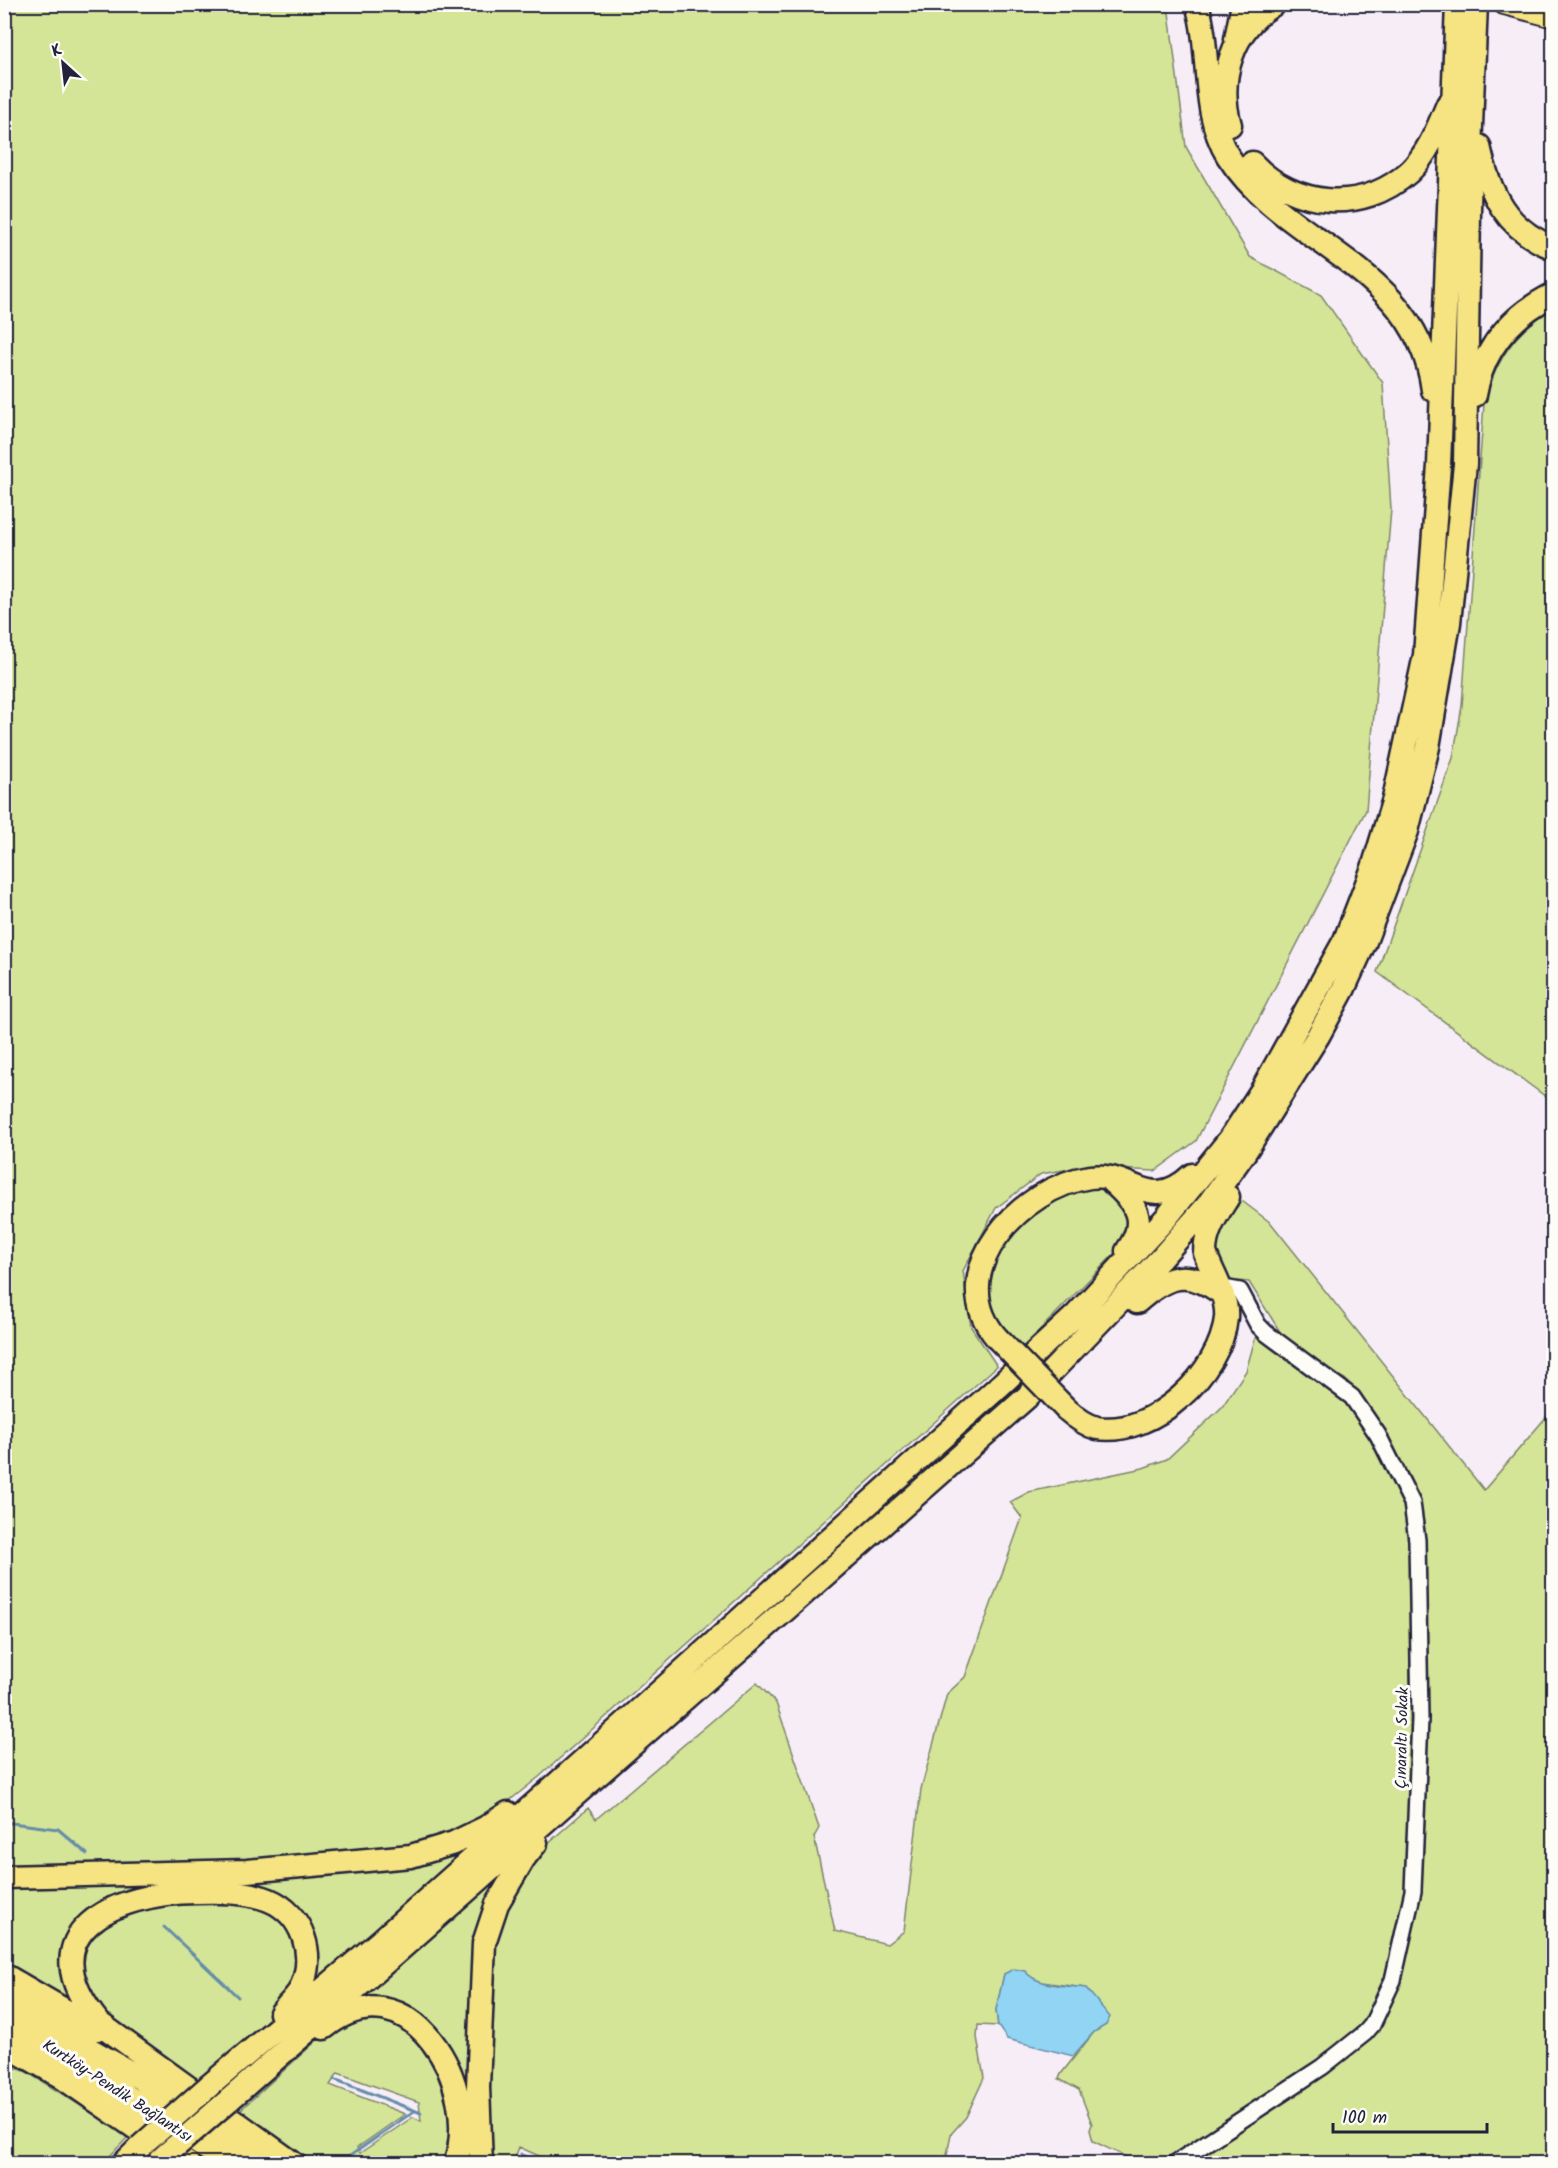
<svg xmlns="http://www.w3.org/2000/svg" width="1558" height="2168" font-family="Kalam,sans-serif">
	<rect width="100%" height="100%" fill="#f7edf7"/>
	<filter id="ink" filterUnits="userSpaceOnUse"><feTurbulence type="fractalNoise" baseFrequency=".0167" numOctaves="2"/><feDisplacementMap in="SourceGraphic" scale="12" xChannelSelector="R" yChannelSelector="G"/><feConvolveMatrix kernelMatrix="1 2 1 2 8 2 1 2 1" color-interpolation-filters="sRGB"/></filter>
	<g filter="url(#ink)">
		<path fill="#d4e598" stroke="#7b846a" stroke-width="1.5" fill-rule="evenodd" d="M5 5H1168L1186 147 1250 257 1321 295 1383 383 1391 509 1366 810 1196 1141 1155 1171 1081 1167 1041 1174 996 1208 963 1271 971 1327 997 1366 539 1777 489 1817 431 1843 307 1860 5 1870Z
			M1553 309V1102L1377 972 1453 758 1462 706 1484 404C1494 364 1515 329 1553 309Z
			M1096 1186 1108 1190 1130 1218 1126 1242 1022 1348 991 1318 987 1277 996 1259 1025 1218 1069 1194Z
			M1242 1201 1271 1223 1484 1490 1553 1409V2163L1186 2164 1329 2073 1376 2033 1397 1985 1427 1718 1423 1517 1416 1491 1363 1399 1345 1379 1324 1369 1282 1335 1249 1282 1227 1280C1206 1237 1213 1236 1242 1201Z
			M1259 1336 1349 1403 1403 1494 1409 1520 1411 1852 1407 1890 1388 1981 1365 2026 1317 2066 1161 2163C1136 2164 1116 2152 1093 2141L1090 2130 1092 2124 1079 2090 1059 2079 1061 2074 1094 2032 1106 2025 1085 1988 1042 1982 1012 1970 1004 1974 996 2010 998 2026 978 2025 977 2037 984 2078 966 2117 951 2134 946 2160 952 2163 557 2164 519 2147 515 2158 516 2163H489L487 1985 499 1912 538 1852 588 1808 596 1819 757 1683 776 1703 819 1828 814 1837 835 1931 887 1944 904 1931 921 1789 947 1694 965 1677 1022 1518 1010 1502 1029 1492 1143 1468 1167 1459 1222 1407 1246 1371 1255 1339Z
			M461 1845 463 1853 307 1990 283 1899 115 1897 95 1905 82 1916 77 2009 5 1968V1881Z
			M506 1868 488 1905 477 2163H464C478 2136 468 2079 452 2053 445 2042 436 2033 429 2023L348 2007Z
			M208 1901 253 1906 279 1916 291 1929 299 1969 284 2001 260 2028 194 2082 104 2018 78 1968C81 1958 83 1945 88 1936 106 1907 177 1903 208 1901Z
			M390 2020C436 2041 467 2117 443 2163H315L239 2111 324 2034 344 2023ZM338 2073 419 2102 421 2121 413 2117 360 2153 357 2148 405 2114 330 2085Z
			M5 2064 27 2072 129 2136 103 2163 5 2164Z"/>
		<path fill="#91d4f3" stroke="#658da9" stroke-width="1.5" d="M1014 1969 1025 1971C1037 1987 1067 1985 1086 1988L1110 2017 1106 2025 1094 2032 1073 2056 1007 2039 998 2026 996 2010 1004 1974Z"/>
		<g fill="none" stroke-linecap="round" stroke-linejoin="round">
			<path stroke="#658da9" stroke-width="3" d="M4 1822 58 1829 87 1854
				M164 1927 238 1997
				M334 2079 421 2113
				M521 2154 541 2164
				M350 2156 414 2111"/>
			<defs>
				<path id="minor" d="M1174 2164 1322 2067 1365 2033 1372 2025 1393 1980 1413 1891 1420 1719 1417 1540 1412 1503 1378 1435 1352 1397 1266 1333 1258 1325 1240 1291 1229 1289 1220 1292"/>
				<path id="major" d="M1504 4 1554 17"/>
				<path id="highway" d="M1197 4C1212 53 1200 111 1228 156 1285 246 1417 265 1433 390
					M1236 39 1243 4
					M1230 125C1217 79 1232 29 1274 4
					M1479 146C1489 193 1506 230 1554 248
					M1252 163C1294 208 1362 214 1409 172 1428 154 1438 128 1448 104
					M1475 395C1483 347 1512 315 1554 294
					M1112 1182C1137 1204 1148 1222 1127 1251
					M1137 1302C1167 1276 1186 1268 1220 1292
					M997 1338C940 1272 1022 1187 1090 1177 1132 1171 1149 1215 1192 1175
					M1066 1409C1075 1417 1085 1425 1097 1428 1154 1437 1221 1372 1226 1318 1228 1296 1212 1273 1205 1253 1205 1231 1217 1215 1228 1197
					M4 1877 247 1871 411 1856 454 1843 485 1828 508 1813
					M4 1975 97 2029
					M4 2000 140 2078 257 2164
					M281 2013C287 2005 297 1997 301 1988 316 1955 303 1914 269 1900 247 1891 220 1891 197 1892 114 1893 25 1932 99 2023L294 2164
					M4 2020 66 2056 230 2164
					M324 2028C409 1959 483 2087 455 2164
					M4 2044 60 2076 188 2164
					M209 2086 378 1943 596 1749 995 1390 1076 1315 1166 1218 1230 1139 1262 1090 1345 940 1373 868 1394 799 1425 655 1439 465 1457 4
					M229 2100 1027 1397 1161 1258 1206 1207 1245 1152 1318 1036 1344 988 1364 944 1407 831 1428 747 1449 623 1465 464 1470 150 1476 4
					M123 2164 140 2147
					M481 2164 478 2087 484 1943 497 1904 524 1858 536 1843"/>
			</defs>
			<use href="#minor" stroke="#22223b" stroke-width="20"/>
			<use href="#major" stroke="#22223b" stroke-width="24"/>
			<use href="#highway" stroke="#22223b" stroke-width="27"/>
			<use href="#minor" stroke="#fdfcf7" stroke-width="15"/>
			<use href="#major" stroke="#f6e381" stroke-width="20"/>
			<use href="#highway" stroke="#f6e381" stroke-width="22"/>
			<defs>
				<path id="highway-bridge" d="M997 1338 1066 1409
					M140 2147 209 2086
					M160 2160 229 2100"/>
			</defs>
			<use href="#highway-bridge" stroke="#22223b" stroke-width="27" stroke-linecap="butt"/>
			<use href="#highway-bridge" stroke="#f6e381" stroke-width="22"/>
		</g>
	</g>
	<g text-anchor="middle" stroke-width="6" stroke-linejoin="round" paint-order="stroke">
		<g font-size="16" fill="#22223b" stroke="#fdfcf7">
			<text transform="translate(1401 1738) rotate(-89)" y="6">Çınaraltı Sokak</text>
			<text transform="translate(118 2090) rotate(33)" y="6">Kurtköy-Pendik Bağlantısı</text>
		</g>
	</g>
	<rect width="1558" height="2168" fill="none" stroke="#fdfcf7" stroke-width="24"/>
	<rect x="12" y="12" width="1534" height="2144" fill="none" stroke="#22223b" stroke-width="2" filter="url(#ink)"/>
	<g transform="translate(63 63) rotate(333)" stroke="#fdfcf7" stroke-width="4.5" paint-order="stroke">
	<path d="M0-4.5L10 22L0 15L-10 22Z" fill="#22223b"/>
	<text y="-9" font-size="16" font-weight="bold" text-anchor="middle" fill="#22223b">K</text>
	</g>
	<path d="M1333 2123v9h154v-9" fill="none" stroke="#22223b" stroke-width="3"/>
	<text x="1342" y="2123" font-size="18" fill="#22223b" stroke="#fdfcf7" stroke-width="4.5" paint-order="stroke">100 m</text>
</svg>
